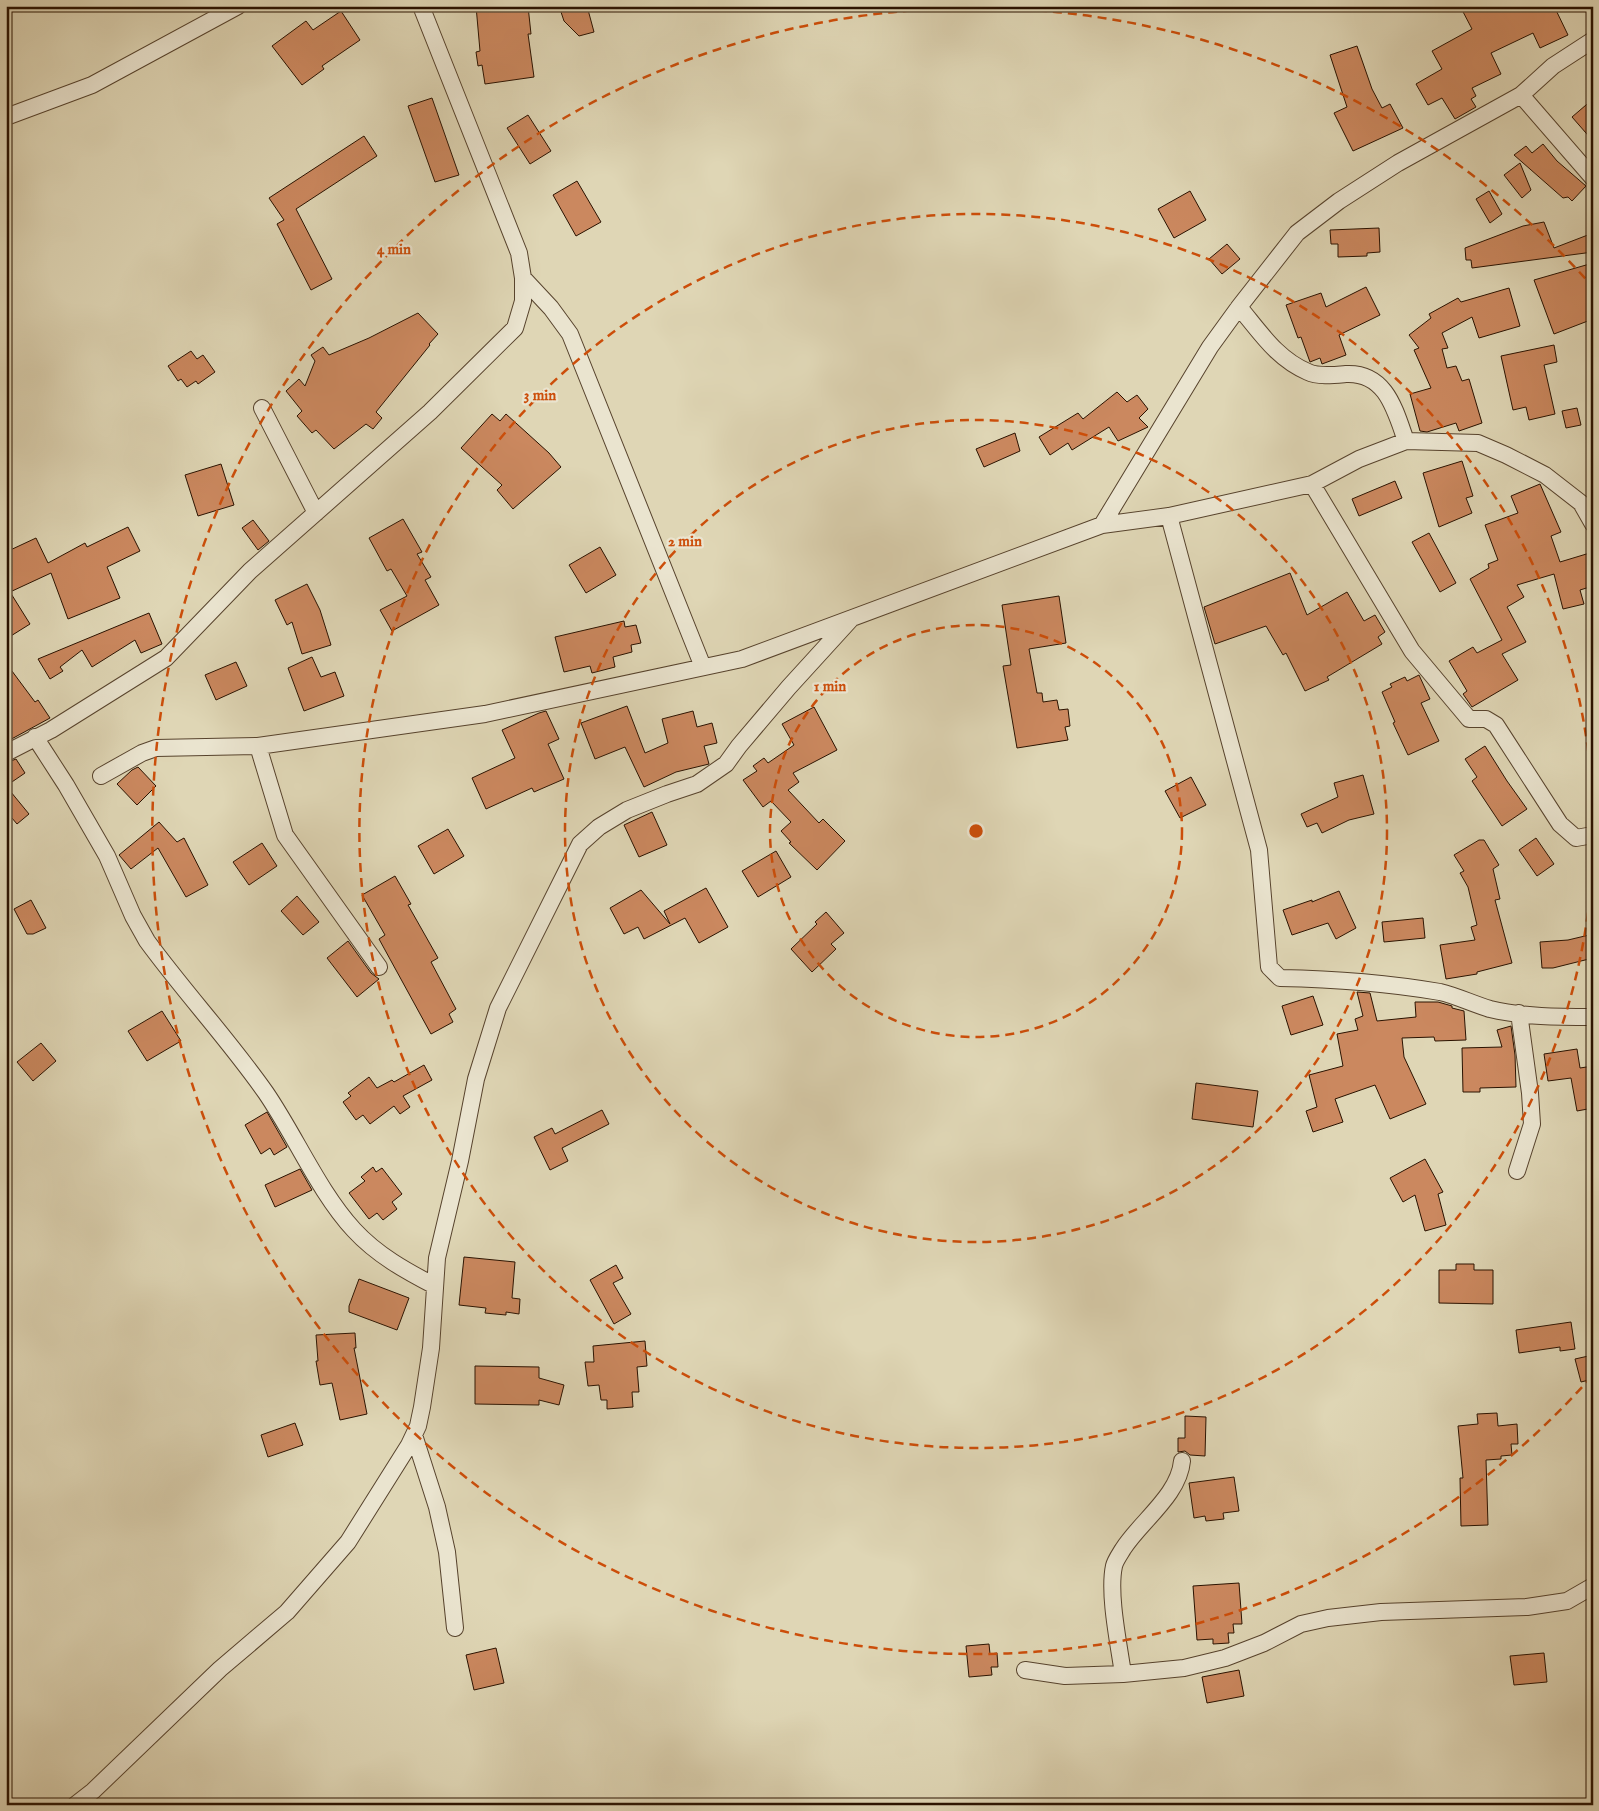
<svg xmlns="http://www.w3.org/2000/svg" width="1599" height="1811" font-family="'IM FELL English',serif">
	<rect width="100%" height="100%" fill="#dfd6b5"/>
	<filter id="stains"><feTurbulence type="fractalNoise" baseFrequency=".004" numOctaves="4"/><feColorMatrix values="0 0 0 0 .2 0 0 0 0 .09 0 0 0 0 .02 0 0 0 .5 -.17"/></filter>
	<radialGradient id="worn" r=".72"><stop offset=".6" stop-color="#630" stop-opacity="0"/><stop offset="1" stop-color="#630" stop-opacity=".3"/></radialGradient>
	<path fill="#cb885f" stroke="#2a1200" d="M476 6H528L531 34H528L534 77 485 84 482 65 478 66 476 52 480 51Z
		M559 6H587L594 32 579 36 564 21Z
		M1460 6H1554L1568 35 1540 48 1533 33 1491 53 1501 74 1472 88 1476 96 1471 99 1476 107 1455 119 1442 98 1428 105 1416 84 1442 69 1432 51 1472 29Z
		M341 11 360 40 322 66 324 69 302 85 272 46 306 21 313 30Z
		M1357 46 1372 89 1382 108 1390 104 1403 128 1353 151 1334 113 1347 107 1330 55Z
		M432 98 459 175 435 182 408 106Z
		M1593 99V141L1572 117Z
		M528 115 551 151 530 164 507 128Z
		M364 136 377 156 296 209 332 279 311 290 277 224 284 220 269 198Z
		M1543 144 1557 161 1586 186 1572 201 1568 197 1563 198 1514 155 1526 146 1532 153Z
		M1520 163 1531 190 1522 198 1504 175Z
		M577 181 601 222 576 236 553 195Z
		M1190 191 1206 220 1174 238 1158 209Z
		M1489 191 1502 214 1490 223 1476 199Z
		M1544 222 1554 248 1593 233V252L1472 268 1471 260H1466L1465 248 1523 226Z
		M1379 228 1380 252 1367 253V256L1338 257V244H1331L1330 230Z
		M1227 244 1240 259 1222 274 1209 259Z
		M1593 263V319L1554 334 1534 280Z
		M1366 287 1380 315 1339 335 1346 355 1322 364 1320 358 1310 362 1301 337 1298 338 1286 305 1321 293 1326 307Z
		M1509 288 1520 326 1479 338 1472 317 1442 333 1448 348 1442 349 1447 368 1456 366 1462 381 1469 379 1482 423 1459 431 1456 423 1427 432 1420 431 1410 394 1431 388 1414 350 1419 348 1409 335 1431 318 1429 314 1458 298 1461 302Z
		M418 313 438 334 429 344 430 345 376 412 382 418 373 429 366 424 334 449 316 430 312 433 297 416 302 411 286 391 299 379 305 386 315 361 311 355 323 347 329 355 369 338Z
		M1554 345 1557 362 1544 365 1555 414 1529 420 1526 407 1513 410 1501 356Z
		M191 351 197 359 203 355 215 372 198 384 196 381 187 387 181 379 178 381 168 366Z
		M1117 392 1127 402 1137 395 1148 409 1139 418 1148 427 1118 441 1109 427 1072 450 1068 443 1050 455 1039 437 1078 413 1083 419Z
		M1577 408 1581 425 1566 428 1562 411Z
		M492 414 500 421 506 414 549 453 561 467 513 509 497 490 502 485 461 448Z
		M1015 433 1020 451 984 467 976 449Z
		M1462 461 1473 496 1466 498 1472 513 1439 527 1423 473Z
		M221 464 234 505 198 516 185 475Z
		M1395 481 1402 498 1359 516 1352 499Z
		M1540 484 1561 532 1551 536 1560 562 1593 552V586L1580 590 1584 604 1563 609 1554 574 1517 585 1524 597 1507 607 1526 642 1502 654 1518 680 1472 707 1463 694 1467 691 1449 661 1473 647 1477 653 1502 640 1470 579 1489 568 1488 564 1498 560 1485 525 1518 513 1511 496Z
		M403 519 422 552 417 554 431 577 425 580 439 605 392 631 380 610 407 596 391 569 387 571 369 538Z
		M253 520 269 541 258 550 242 528Z
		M128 527 140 551 107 567 120 598 68 619 51 573 10 592 30 624 6 639V552L36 538 48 563 85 543 87 547Z
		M1429 533 1456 583 1440 592 1412 542Z
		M600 547 616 575 586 593 569 565Z
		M1290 573 1307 615 1347 592 1364 621 1375 615 1385 632 1378 637 1382 644 1327 677 1329 680 1305 691 1286 653 1283 655 1266 626 1215 644 1204 607Z
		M307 584 320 610 331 645 302 654 292 622 287 625 275 600Z
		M1059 596 1066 643 1029 649 1037 693H1042L1043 702 1057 700 1059 710 1068 709 1070 726 1065 727 1068 740 1017 748 1003 666 1011 665 1002 605Z
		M149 613 162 644 141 653 135 640 92 667 82 650 60 667 63 671 50 679 38 659Z
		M624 621 625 627 636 625 641 643 631 645 632 652 613 657 615 667 592 673 590 666 564 672 555 637Z
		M312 657 321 677 335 672 344 696 304 711 288 668Z
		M236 662 247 686 216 700 205 675Z
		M6 663 35 702 38 700 50 718 6 742Z
		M1419 675 1430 699 1421 703 1439 741 1408 755 1393 723 1395 722 1382 692 1392 687 1390 684 1405 677 1407 681Z
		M627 706 645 753 668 743 662 719 693 711 697 727 712 723 717 743 704 746 709 764 676 772 644 787 625 747 595 759 581 723Z
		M814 707 837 750 793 773 799 782 788 790 819 823 823 819 845 841 817 870 789 843 791 842 781 831 791 822 771 801 763 807 743 780 757 771 753 766 764 758 768 763 794 745 782 724Z
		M546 711 559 739 548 744 564 779 534 792 532 788 486 809 472 778 515 758 502 730 539 713Z
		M1485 746 1507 781 1527 809 1502 826 1472 781 1477 777 1465 759Z
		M16 759 25 773 6 786V763Z
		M138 767 156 786 137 805 117 784 132 770Z
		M1363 775 1374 814 1349 820 1322 833 1317 823 1307 827 1301 814 1338 797 1334 783Z
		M1191 777 1206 805 1180 818 1165 791Z
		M6 786 29 814 17 824 6 811Z
		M652 812 667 845 639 857 624 825Z
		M159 822 177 842 184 838 208 885 186 897 158 848 131 869 119 855Z
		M448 829 464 856 434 874 418 846Z
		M1536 838 1554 864 1537 876 1519 850Z
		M1479 840H1484L1499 865 1493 869 1500 899 1495 900 1512 963 1477 972V974L1446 979 1440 945 1475 940 1471 927 1477 925 1468 887 1460 873 1464 871 1454 855Z
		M262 843 277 866 249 885 233 862Z
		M776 851 791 877 758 897 742 871Z
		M395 876 411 904 408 905 438 958 431 962 456 1009 449 1014 453 1022 431 1034 379 939 385 935 362 895Z
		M706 888 728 927 699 943 685 918 644 939 638 927 624 934 610 908 641 890 670 924 664 911Z
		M1339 891 1356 928 1336 939 1328 923 1292 935 1283 910 1312 900V902Z
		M297 896 319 922 303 935 281 911Z
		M31 900 46 928 33 934H27L14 909Z
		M826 912 844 933 831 944 836 949 812 972 791 949 817 924 815 922Z
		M1423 918 1425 938 1384 942 1382 922Z
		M1589 935 1593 949V958L1553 968H1542L1540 942 1568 940Z
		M348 941 371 973 379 979 357 997 327 958Z
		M1357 992 1370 993 1377 1021 1416 1017 1415 1002H1438L1452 1006V1008L1464 1011 1466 1040 1435 1041 1434 1037 1402 1038 1404 1057 1426 1104 1390 1119 1375 1085 1335 1099 1343 1122 1313 1132 1306 1111 1317 1107 1309 1075 1343 1066 1337 1034 1358 1030 1355 1019 1363 1016Z
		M1313 996 1323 1025 1291 1035 1282 1006Z
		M162 1011 181 1041 147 1061 128 1031Z
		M1511 1026 1515 1055 1516 1087 1480 1088V1092H1463L1462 1048 1502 1047 1497 1030Z
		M41 1043 56 1061 33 1081 17 1062Z
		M1577 1049 1580 1068 1593 1066V1108L1577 1111 1571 1078 1548 1081 1544 1054Z
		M424 1065 432 1080 403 1096 410 1107 400 1114 394 1106 370 1124 363 1115 356 1120 343 1102 351 1096 348 1093 369 1077 377 1088 392 1080 394 1082Z
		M1196 1083 1258 1091 1253 1127 1192 1119Z
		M602 1110 609 1124 562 1148 568 1161 550 1170 534 1137 552 1128 555 1134Z
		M267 1112 287 1147 274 1155 270 1148 261 1154 245 1125Z
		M1425 1159 1443 1192 1438 1194 1446 1225 1425 1231 1415 1195 1403 1202 1390 1178Z
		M373 1167 376 1172 382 1168 402 1194 392 1202 397 1209 383 1220 377 1213 369 1219 349 1193 365 1181 361 1177Z
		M300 1169 312 1190 275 1207 265 1185Z
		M464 1257 515 1262 512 1298 520 1299 519 1314 506 1312V1315L485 1313 486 1308 459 1305Z
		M1456 1264H1474V1270H1493V1304L1439 1303V1270H1456Z
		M616 1265 623 1278 613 1283 631 1314 614 1324 590 1280Z
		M359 1279 409 1298 397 1330 349 1312V1306Z
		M1571 1322 1575 1349 1560 1351V1347L1519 1353 1516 1330Z
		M355 1333 356 1348H354L367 1414 340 1420 332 1383 320 1385 316 1361H318L316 1335Z
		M645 1341 647 1366 637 1367 639 1392H632L633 1407 607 1409V1400H601L599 1385 588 1386 585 1362H594L593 1346Z
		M1593 1355V1379L1581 1382 1575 1359Z
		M475 1366 539 1367V1378L564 1385 559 1405 539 1400V1405L475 1404Z
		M1497 1413 1498 1426 1517 1424 1518 1444H1511L1512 1455 1501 1456V1459L1486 1460 1488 1525 1461 1526 1460 1478H1463L1458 1426 1478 1424 1477 1414Z
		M1185 1416 1206 1417 1205 1456 1190 1455 1185 1451 1178 1452V1438H1185Z
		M295 1423 303 1445 268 1457 261 1435Z
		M1234 1477 1239 1511 1223 1513 1224 1519 1206 1521 1205 1516 1194 1518 1189 1483Z
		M1239 1583 1242 1624H1233L1234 1633H1228L1229 1643 1213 1644V1639L1197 1640 1193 1586Z
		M989 1644 990 1654 997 1653 998 1667H991L992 1675 969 1677 966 1646Z
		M496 1648 504 1683 474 1690 466 1655Z
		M1544 1653 1547 1682 1514 1685 1510 1656Z
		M1239 1670 1244 1696 1207 1703 1202 1677Z"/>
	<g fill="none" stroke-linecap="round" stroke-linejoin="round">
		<defs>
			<path id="street" d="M1521 95 1593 178
				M6 117 92 85 238 6
				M523 278 551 308 570 334 703 667
				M1239 307C1260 332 1277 359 1308 372 1318 377 1335 375 1346 374 1386 372 1395 410 1406 441
				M262 408 316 513
				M1312 484 1412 651 1469 719H1486L1496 725 1560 824 1576 838 1593 835
				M1169 516 1259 850 1269 967 1280 978C1334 979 1387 983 1440 992 1457 996 1473 1004 1490 1009 1524 1017 1558 1017 1593 1017
				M1102 525 1210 347 1239 307 1297 233 1339 201 1398 163 1521 95 1553 66 1593 40
				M35 737 66 785 107 856 133 916 147 941C185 993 229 1040 266 1093 296 1137 319 1192 354 1230 377 1255 406 1271 435 1286
				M6 753 51 730 166 658 250 571 430 412 515 328 523 301V278L519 253 421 6
				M101 776 142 753 156 748 258 746
				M379 967 285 835 258 746 485 714 742 659 1102 525 1169 516 1312 484 1359 459 1406 441 1478 443 1506 455 1545 475 1581 503 1593 524
				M1517 1171 1532 1124 1530 1093 1519 1013
				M414 1435 437 1507 447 1552 455 1628
				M1025 1670 1065 1676 1123 1674 1184 1668 1225 1658 1264 1643 1301 1624 1328 1618 1381 1612 1527 1607 1567 1601 1593 1586
				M1123 1674C1119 1645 1108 1594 1114 1566 1115 1561 1120 1554 1123 1549 1141 1521 1179 1495 1182 1461
				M75 1805 93 1791 220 1669 287 1612 348 1542 409 1445 418 1426 422 1407 431 1348 437 1258 460 1161 476 1079 498 1008 580 844 599 827 627 810 667 794 697 784 726 764 739 746 789 687 851 619"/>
		</defs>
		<use href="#street" stroke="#57432d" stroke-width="18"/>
		<use href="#street" stroke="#eae4cf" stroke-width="16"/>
	</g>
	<g fill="none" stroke="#cc4e0a" stroke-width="2.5" stroke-dasharray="9 6">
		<circle cx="976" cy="831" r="206"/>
		<circle cx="976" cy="831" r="411"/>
		<path d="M1593 853A617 617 0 1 1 1593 809"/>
		<path d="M1592 1376A823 823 0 1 1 1592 286"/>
	</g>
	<circle cx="976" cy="831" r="8" fill="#cc4e0a" stroke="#eae4cf" stroke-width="2.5"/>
	<g font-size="15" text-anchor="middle" font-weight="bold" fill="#cc4e0a" stroke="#eae4cf" stroke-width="4.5" stroke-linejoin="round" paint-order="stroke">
		<text x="394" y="254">4 min</text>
		<text x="540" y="400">3 min</text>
		<text x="685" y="546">2 min</text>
		<text x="830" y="691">1 min</text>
	</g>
	<rect width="1599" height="1811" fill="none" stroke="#dfd6b5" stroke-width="25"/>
	<rect x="8" y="8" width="1584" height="1796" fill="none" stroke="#2a1200" stroke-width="2.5"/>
	<rect x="12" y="12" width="1574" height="1786" fill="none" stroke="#2a1200"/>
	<rect width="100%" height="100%" filter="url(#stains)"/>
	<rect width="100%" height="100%" fill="url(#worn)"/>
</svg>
